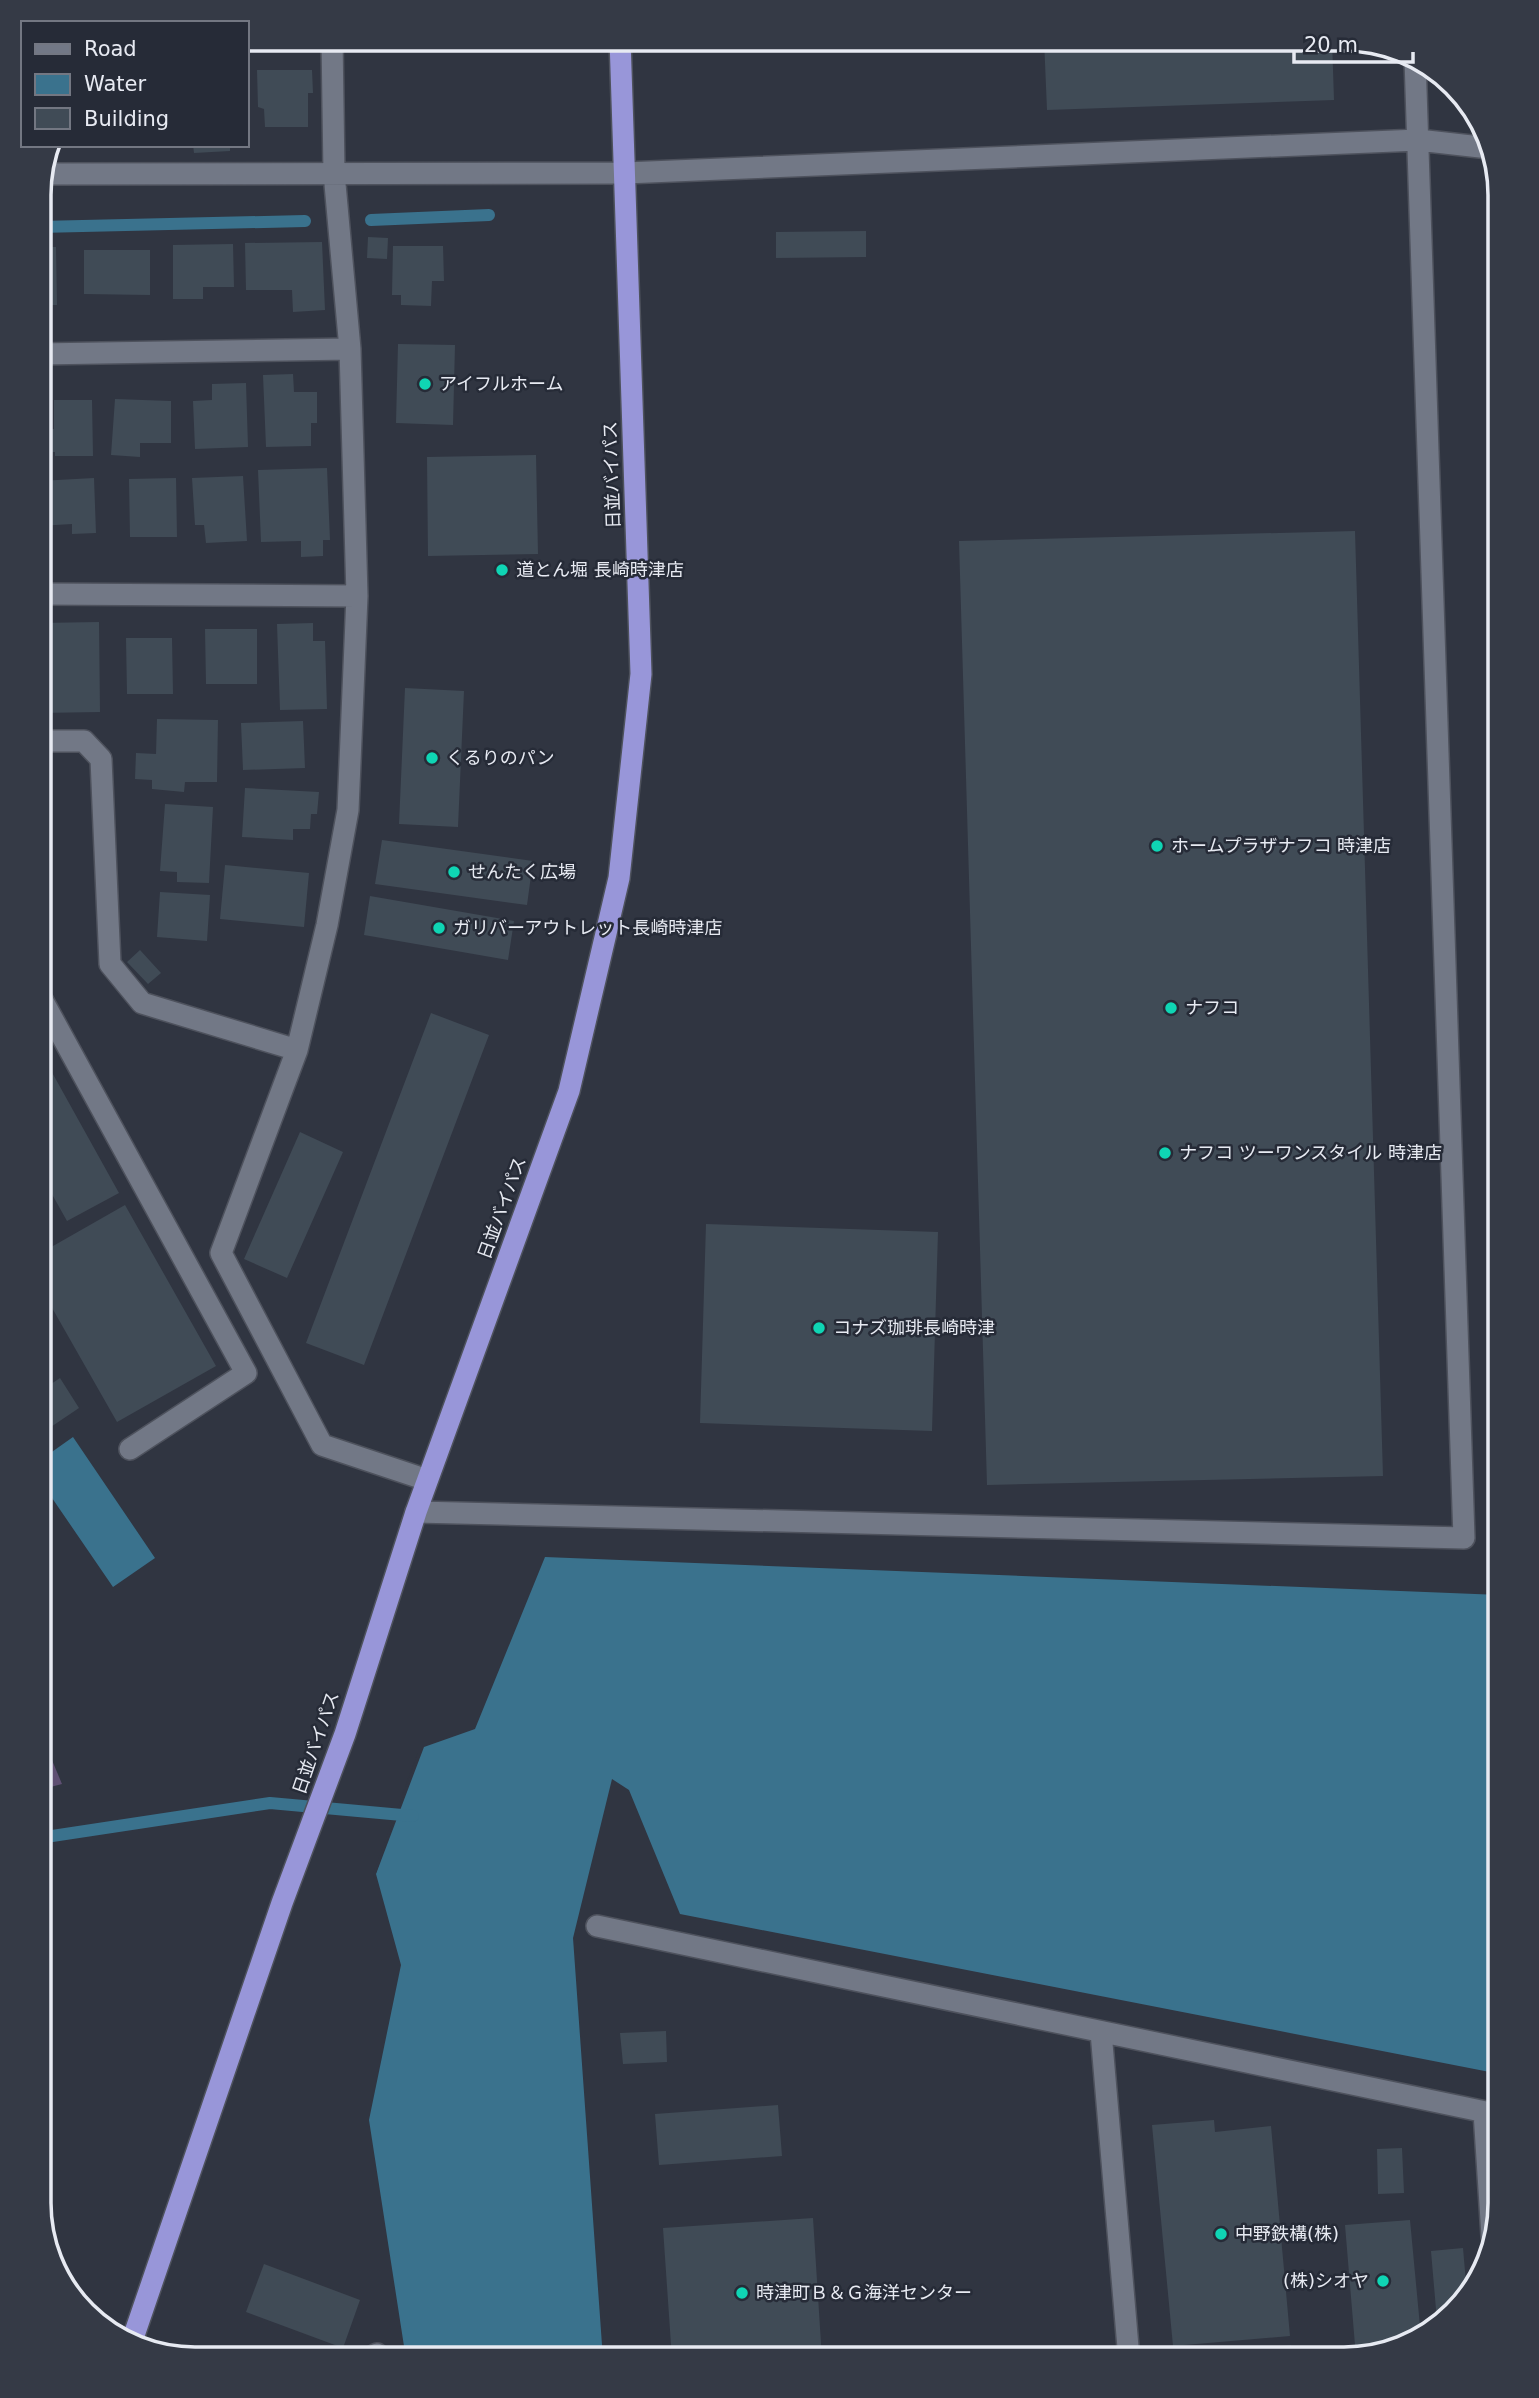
<svg xmlns="http://www.w3.org/2000/svg" width="1539" height="2398" font-family="'DejaVu Sans','Noto Sans JP',sans-serif">
	<rect width="100%" height="100%" fill="#303541"/>
	<path fill="#5e4f72" d="M39 1729 62 1784 39 1790Z"/>
	<path fill="#3a728d" d="M73 1437 155 1558 113 1587 39 1479V1461Z
		M545 1557 1500 1595V2074L680 1914 629 1790 612 1779 573 1938 603 2359H406L369 2120 401 1965 376 1874 424 1747 475 1729Z"/>
	<path fill="#303541" d="M418 1752 374 1879 373 1873Z"/>
	<g fill="none" stroke-linecap="round" stroke-linejoin="round">
		<path stroke="#3a728d" stroke-width="12" d="M371 220 489 215
			M39 227 305 221
			M39 1838 270 1803 413 1816"/>
	</g>
	<path fill="#404b56" d="M250 39H310V52H251Z
		M1044 39H1332L1334 100 1047 110Z
		M257 70H312L313 93H308V127H265L264 109 258 107Z
		M193 145H230V151L194 153Z
		M866 231V257L776 258V232Z
		M368 237 388 238 387 259 367 258Z
		M322 242 325 310 293 312 292 290H246L245 243Z
		M233 244 234 287H203V299H173V245Z
		M393 246H443L444 281H432L431 306 401 305V295H392Z
		M39 247H56L57 305H39Z
		M84 250H150V295L84 294Z
		M398 344 455 345 453 425 396 423Z
		M293 374 294 392H317V423H311V446L266 447 263 375Z
		M246 383 248 447 195 449 193 401 212 400V384Z
		M115 399 171 401V443H140V457L111 455Z
		M54 400H92L93 456H55V452H42L41 429H54Z
		M536 455 538 554 428 556 427 457Z
		M327 468 330 540H323V556L301 557V541L261 542 258 470Z
		M243 476 247 541 206 543 204 525H195L192 478Z
		M94 478 96 533 72 534V524L39 526V481Z
		M176 478 177 537H130L129 479Z
		M1355 531 1383 1476 987 1485 959 541Z
		M99 622 100 712 39 713V623Z
		M313 623V641H325L327 709 280 710 277 624Z
		M205 629H257V684H206Z
		M126 638H172L173 694H127Z
		M405 688 464 691 458 827 399 824Z
		M157 719 218 720 217 782H185L184 792 152 789V780L135 779 136 753 156 754Z
		M303 721 305 768 243 770 241 723Z
		M245 788 319 792 317 814H311L310 829H293V840L242 837Z
		M165 804 213 807 209 883 177 882V872L160 871Z
		M382 840 533 861 527 905 375 884Z
		M225 865 309 873 304 927 220 919Z
		M160 892 210 895 207 941 157 937Z
		M370 896 514 921 508 960 364 935Z
		M140 950 161 973 148 984 127 962Z
		M431 1013 489 1035 364 1365 306 1343Z
		M39 1049 119 1193 67 1221 39 1171Z
		M300 1132 343 1152 287 1278 244 1259Z
		M125 1205 216 1366 117 1422 39 1285V1254Z
		M706 1224 938 1232 932 1431 700 1423Z
		M60 1378 79 1408 39 1435V1392Z
		M39 1558 47 1574 39 1579Z
		M666 2031 667 2062 623 2064 620 2033Z
		M778 2105 782 2156 659 2165 655 2114Z
		M1214 2120 1215 2132 1271 2126 1290 2336 1173 2346 1152 2125Z
		M1402 2148 1404 2193 1378 2194 1377 2149Z
		M813 2218 822 2359H672L663 2228Z
		M1410 2220 1421 2337 1414 2343 1356 2357 1345 2225Z
		M1463 2248 1467 2294 1437 2321 1431 2251Z
		M264 2264 360 2300 343 2348 246 2312Z
		M1291 2345 1293 2359H1181V2357Z"/>
	<g fill="none" stroke-linecap="round" stroke-linejoin="round">
		<defs>
			<path id="minor" d="M332 39 334 173 350 349 357 596 348 810 327 925 297 1050 221 1253 322 1445 427 1480
				M41 174 625 173 1418 140 1489 148
				M39 354 350 349
				M39 594 357 596
				M39 741H84L101 759 110 964 142 1003 297 1050
				M39 994 246 1373 130 1449
				M416 1512 1464 1538 1415 59
				M597 1926 1500 2115
				M1101 2032 1129 2359
				M1484 2112 1492 2236
				M369 2359 377 2354"/>
			<path id="highway" d="M132 2341 282 1903 345 1734 416 1512 569 1091 619 878 641 674 620 39"/>
		</defs>
		<use href="#minor" stroke="#4e525d" stroke-width="24"/>
		<use href="#highway" stroke="#4e525d" stroke-width="24"/>
		<use href="#minor" stroke="#727886" stroke-width="21"/>
		<use href="#highway" stroke="#9896d9" stroke-width="21"/>
	</g>
	<g fill="#0fd5b4" stroke="#262b37" stroke-width="2.5">
		<circle cx="425" cy="384" r="7"/>
		<circle cx="502" cy="570" r="7"/>
		<circle cx="432" cy="758" r="7"/>
		<circle cx="1157" cy="846" r="7"/>
		<circle cx="454" cy="872" r="7"/>
		<circle cx="439" cy="928" r="7"/>
		<circle cx="1171" cy="1008" r="7"/>
		<circle cx="1165" cy="1153" r="7"/>
		<circle cx="819" cy="1328" r="7"/>
		<circle cx="1221" cy="2234" r="7"/>
		<circle cx="1383" cy="2281" r="7"/>
		<circle cx="742" cy="2293" r="7"/>
	</g>
	<g text-anchor="middle" stroke-width="5" stroke-linejoin="round" paint-order="stroke">
		<g font-size="18" fill="#e7eaf2" stroke="#262b37" text-anchor="start">
			<text x="439" y="390">アイフルホーム</text>
			<text x="516" y="576">道とん堀 長崎時津店</text>
			<text x="446" y="764">くるりのパン</text>
			<text x="1171" y="852">ホームプラザナフコ 時津店</text>
			<text x="468" y="878">せんたく広場</text>
			<text x="453" y="934">ガリバーアウトレット長崎時津店</text>
			<text x="1185" y="1014">ナフコ</text>
			<text x="1179" y="1159">ナフコ ツーワンスタイル 時津店</text>
			<text x="833" y="1334">コナズ珈琲長崎時津</text>
			<text x="1235" y="2240">中野鉄構(株)</text>
			<text x="1369" y="2287" text-anchor="end">(株)シオヤ</text>
			<text x="756" y="2299">時津町Ｂ＆Ｇ海洋センター</text>
		</g>
		<g font-size="18" fill="#e7eaf2" stroke="#262b37">
			<text transform="translate(612 475) rotate(-92)" y="6">日並バイパス</text>
			<text transform="translate(502 1208) rotate(-70)" y="6">日並バイパス</text>
			<text transform="translate(316 1743) rotate(-71)" y="6">日並バイパス</text>
		</g>
	</g>
	<path d="M0 0H1539V2398H0ZM195 51H1344A144 144 0 0 1 1488 195V2203A144 144 0 0 1 1344 2347H195A144 144 0 0 1 51 2203V195A144 144 0 0 1 195 51Z" fill="#353a46" fill-rule="evenodd"/>
	<path fill="none" stroke="#e7eaf2" stroke-width="3.5" d="M195 51H1344A144 144 0 0 1 1488 195V2203A144 144 0 0 1 1344 2347H195A144 144 0 0 1 51 2203V195A144 144 0 0 1 195 51Z"/>
	<rect x="21" y="21" width="228" height="126" fill="#262b37" stroke="#737782" stroke-width="2"/>
	<rect x="35" y="44" width="35" height="10" fill="#727886" stroke="#737782" stroke-width="2"/>
	<text x="84" y="56" font-size="21" fill="#e7eaf2">Road</text>
	<rect x="35" y="74" width="35" height="21" fill="#3a728d" stroke="#737782" stroke-width="2"/>
	<text x="84" y="91" font-size="21" fill="#e7eaf2">Water</text>
	<rect x="35" y="108" width="35" height="21" fill="#404b56" stroke="#737782" stroke-width="2"/>
	<text x="84" y="126" font-size="21" fill="#e7eaf2">Building</text>
	<path d="M1294 52v10h119v-10" fill="none" stroke="#e7eaf2" stroke-width="3.5"/>
	<text x="1304" y="52" font-size="21" fill="#e7eaf2" stroke="#262b37" stroke-width="5" paint-order="stroke">20 m</text>
</svg>
